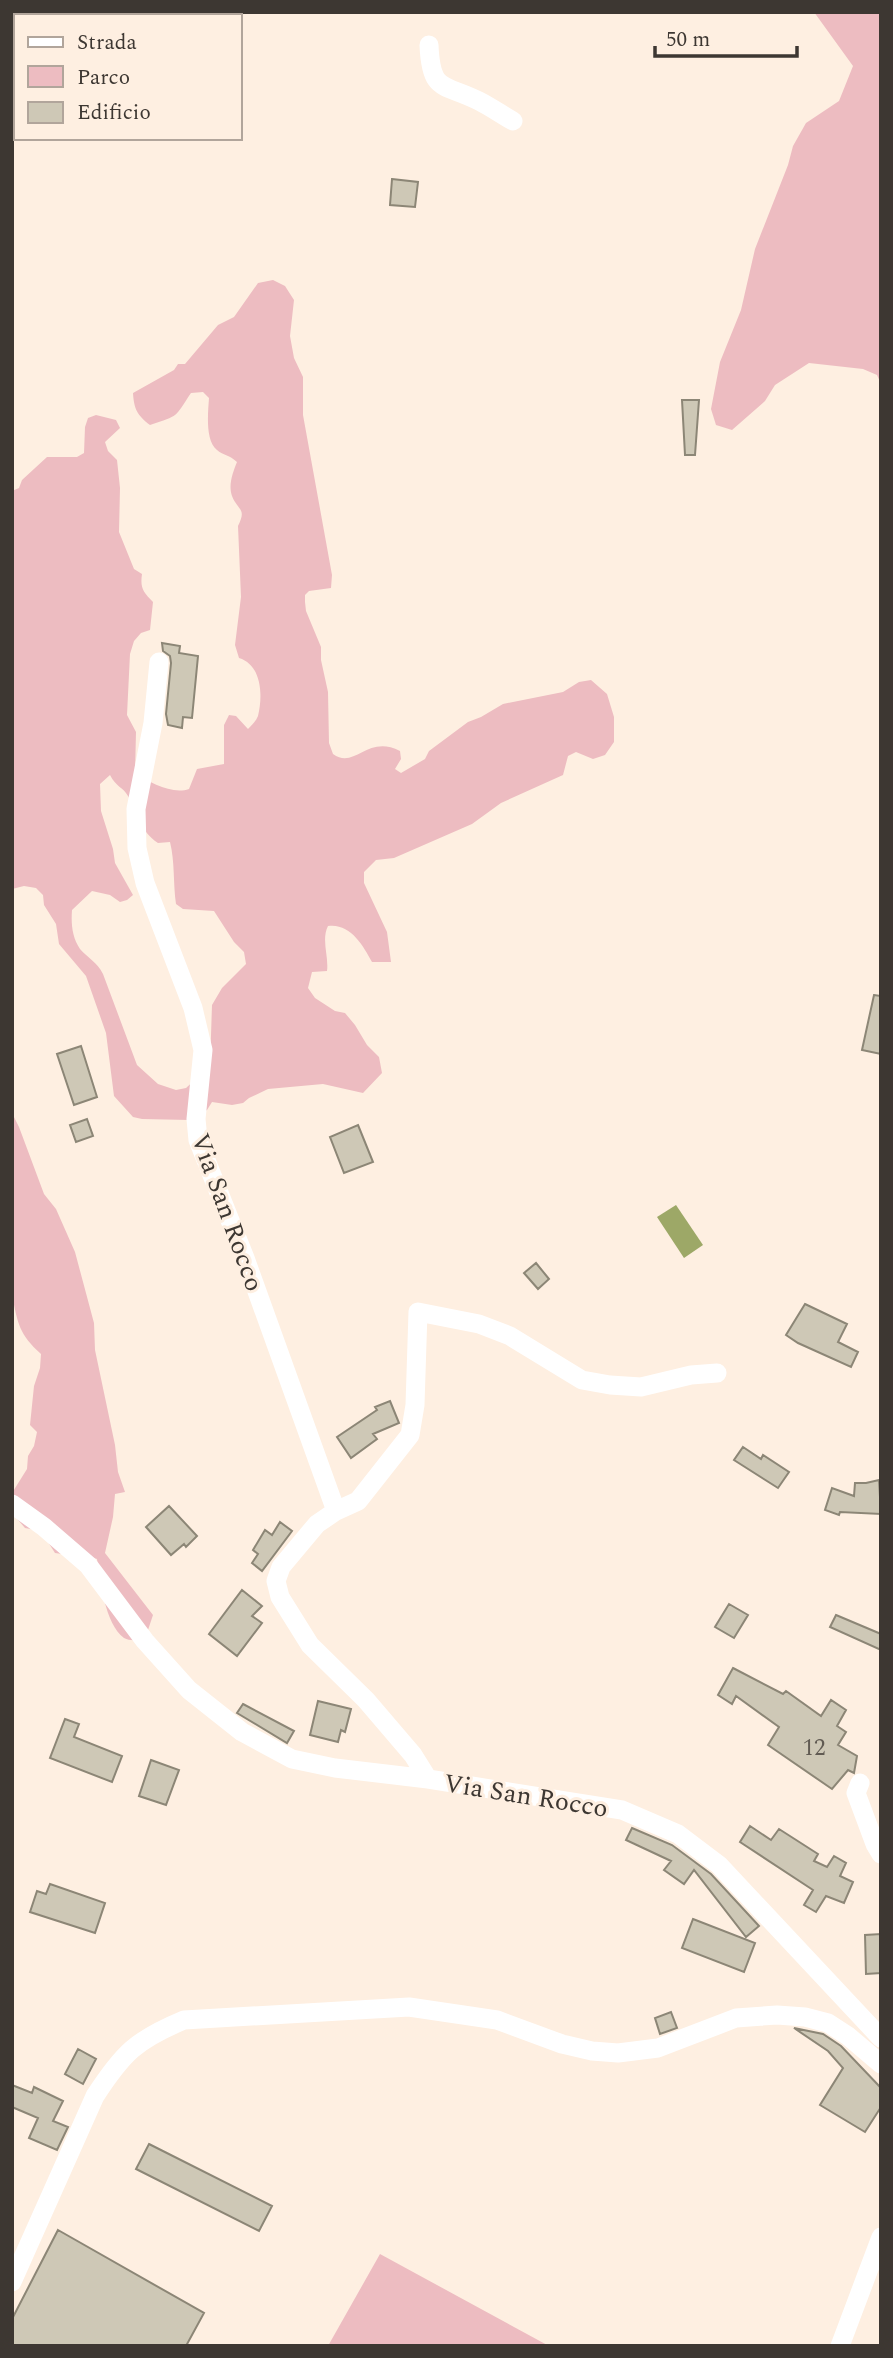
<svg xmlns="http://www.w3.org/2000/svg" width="893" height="2358" font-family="Spectral,serif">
	<rect width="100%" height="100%" fill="#feefe1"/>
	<path fill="#edbcc1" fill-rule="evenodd" d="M814 12H881V384L877 375 863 369 809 363 775 385 765 401 732 430 716 425 711 409 720 362 741 310 755 249 788 165 793 146 806 123 839 101 853 66Z
		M273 280 285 286 294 300 290 336 294 358 303 377V415L332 575 331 588 309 591 305 595V602L306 611 321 647V660L328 692 329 743 333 754C355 770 367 734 400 751L401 759 395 769 401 773 425 759 429 751 468 722 481 717 503 704 563 692 579 682 591 680 607 694 614 717V742L605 755 593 759 576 752 568 756 563 775 501 803 472 824 394 858 376 860 364 872V883L387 932 391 962H372C363 945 350 923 328 926 321 940 329 956 327 971L312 972 308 988 315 998 335 1011 345 1013 355 1025 367 1045 379 1057 382 1073 363 1093 323 1084 268 1089 249 1098 243 1103 232 1105 212 1102 207 1110 189 1120 142 1119 133 1117 114 1096 106 1033 86 976 59 944 56 924 44 905 43 895 36 888 24 886 12 889V491L19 488 22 480 47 457H77L84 453 85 427 88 418 96 415 116 420 120 428 105 442 108 451 117 460 120 488 119 532 134 569 142 574C140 588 143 592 153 602L150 630 141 633 134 641 130 654 127 715 136 732 135 774C150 782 172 795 189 789L197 769 224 764V725L229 715 236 716 248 729C252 725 256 721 258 716 263 696 262 665 239 658L235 645 241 597 238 526C247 508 238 511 232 496 228 485 233 472 237 462 228 454 224 456 217 450 205 440 208 413 209 398L203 392 191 393C174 418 180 415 150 425 137 415 134 409 133 393L174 370 178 364H185L218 325 234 317 258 283ZM110 775C116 787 123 787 128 796 138 814 140 831 158 843L170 842C175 862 173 883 176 904L183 909 214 911 234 942 244 952 246 964 222 988 212 1005 210 1066 186 1088 176 1090 158 1084 137 1065 103 974C97 962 88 958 80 949 72 937 71 924 72 910L92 891 110 895 120 902 127 900 133 895 115 863 113 849 101 811 100 784Z
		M12 1113 19 1127 44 1194 56 1209 75 1252 94 1323 95 1350 115 1445 118 1472 125 1492 115 1494 113 1517 105 1553 153 1615 147 1633 140 1640C135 1640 129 1641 124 1638 105 1624 100 1580 97 1559 82 1553 70 1556 55 1553L41 1531 25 1528 12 1513V1493L27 1469 28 1456 34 1446 37 1432 30 1425 34 1386 40 1368 41 1354C19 1334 18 1324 12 1295Z
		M380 2254 549 2346H328Z"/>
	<path fill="#9da867" d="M676 1205 703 1245 684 1258 657 1217Z"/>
	<path fill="#cec8b6" stroke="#8c8676" stroke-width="2" d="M392 179 418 182 415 207 390 205Z
		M682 400H699L695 455H685Z
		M162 643 180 646 179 653 198 656 192 718 183 717 182 728 168 725 166 714 171 663 170 656 163 651Z
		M874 995 881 996V1054L862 1050Z
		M81 1046 97 1097 74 1105 57 1054Z
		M87 1119 93 1136 76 1142 70 1125Z
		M358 1125 373 1162 344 1173 330 1137Z
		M536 1263 549 1279 538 1289 524 1273Z
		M805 1304 847 1324 838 1342 858 1352 851 1367 798 1343 786 1335Z
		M390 1401 399 1423 373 1434 377 1439 351 1458 337 1437 377 1410 375 1407Z
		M743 1447 761 1459 763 1455 789 1472 778 1488 734 1460Z
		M879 1480 881 1514 840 1512 839 1515 825 1510 832 1488 854 1496 855 1483H866Z
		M169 1506 197 1536 186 1547 184 1544 171 1555 146 1527Z
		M280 1522 292 1531 262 1571 252 1563 258 1554 253 1550 265 1530 272 1535Z
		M242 1590 262 1606 252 1616 262 1623 237 1656 209 1634Z
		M729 1604 748 1615 734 1638 715 1627Z
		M836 1615 881 1634V1650L830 1627Z
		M733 1668 783 1694 786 1691 821 1716 831 1700 846 1710 837 1726 846 1732 838 1745 857 1756 854 1773 848 1770 832 1789 768 1745 779 1727 736 1696 732 1704 718 1695Z
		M318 1701 351 1709 345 1732 341 1730 338 1742 310 1735Z
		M243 1704 294 1731 287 1743 237 1713Z
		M65 1719 79 1724 74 1737 122 1756 112 1782 50 1758Z
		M151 1760 179 1770 166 1805 139 1796Z
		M750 1826 771 1840 779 1829 818 1854 814 1861 827 1867 834 1856 846 1863 840 1876 853 1882 844 1903 826 1896 816 1912 804 1905 813 1890 740 1842Z
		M632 1828 672 1845 711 1874 759 1926 746 1937 694 1870 684 1884 664 1870 671 1861 626 1840Z
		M50 1884 105 1903 95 1933 30 1912 37 1891 46 1894Z
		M693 1919 755 1943 744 1972 682 1948Z
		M881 1934V1973L866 1974 865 1935Z
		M671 2012 677 2028 660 2034 655 2018Z
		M794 2028 823 2034 841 2046 881 2088V2107L865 2132 820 2105 843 2068 828 2051Z
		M78 2049 96 2059 83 2084 65 2074Z
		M12 2085 32 2093 34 2087 63 2101 53 2121 68 2127 57 2150 29 2138 38 2118 12 2107Z
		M149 2144 272 2206 259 2231 136 2169Z
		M58 2230 204 2313 186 2346H12V2319Z"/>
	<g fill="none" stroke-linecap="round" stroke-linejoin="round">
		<path stroke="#fff" stroke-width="19" d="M429 45C431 93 443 83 479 101 491 107 502 115 513 121
			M159 662 153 723 136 809 137 848 145 883 193 1008 203 1050 196 1119 198 1140 245 1258 336 1511
			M717 1373 691 1375 641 1387 610 1385 582 1380 510 1336 479 1324 418 1312 415 1405 410 1435 358 1501 336 1511 317 1524 281 1567 276 1581 280 1597 310 1645 366 1700 413 1755 428 1779 622 1810 678 1834 719 1865 881 2038
			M12 1504 44 1527 88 1565 145 1641 189 1690 242 1732 292 1759 335 1768 428 1779
			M860 1783 856 1793 875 1844 881 1854
			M12 2282 95 2096C123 2053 136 2040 184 2020L409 2007 497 2020 562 2044 592 2051 618 2053 658 2048 736 2018 777 2015 805 2017 828 2023 848 2036 881 2064
			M840 2346 881 2237"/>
	</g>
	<g text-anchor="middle" stroke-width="6" stroke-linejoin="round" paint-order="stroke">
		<g font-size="23" fill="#615b53">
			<text x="814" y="1755">12</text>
		</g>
		<g font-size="26" fill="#3d3732" stroke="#feefe1">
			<text transform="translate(228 1212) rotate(70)" y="9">Via San Rocco</text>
			<text transform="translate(526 1795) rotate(9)" y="9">Via San Rocco</text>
		</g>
	</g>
	<rect width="893" height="2358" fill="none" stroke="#3d3732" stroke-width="28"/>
	<rect x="14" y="14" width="228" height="126" fill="#feefe1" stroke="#b1a59b" stroke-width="2"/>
	<rect x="28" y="37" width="35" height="10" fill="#ffffff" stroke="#b1a59b" stroke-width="2"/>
	<text x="77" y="49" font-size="21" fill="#3d3732">Strada</text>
	<rect x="28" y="66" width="35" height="21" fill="#edbcc1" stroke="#b1a59b" stroke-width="2"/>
	<text x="77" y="84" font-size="21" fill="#3d3732">Parco</text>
	<rect x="28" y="102" width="35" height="21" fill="#cec8b6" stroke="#b1a59b" stroke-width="2"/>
	<text x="77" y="119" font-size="21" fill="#3d3732">Edificio</text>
	<path d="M655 46v10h142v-10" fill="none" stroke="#3d3732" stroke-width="3.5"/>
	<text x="666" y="46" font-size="21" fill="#3d3732" stroke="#feefe1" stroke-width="5" paint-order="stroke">50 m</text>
</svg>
